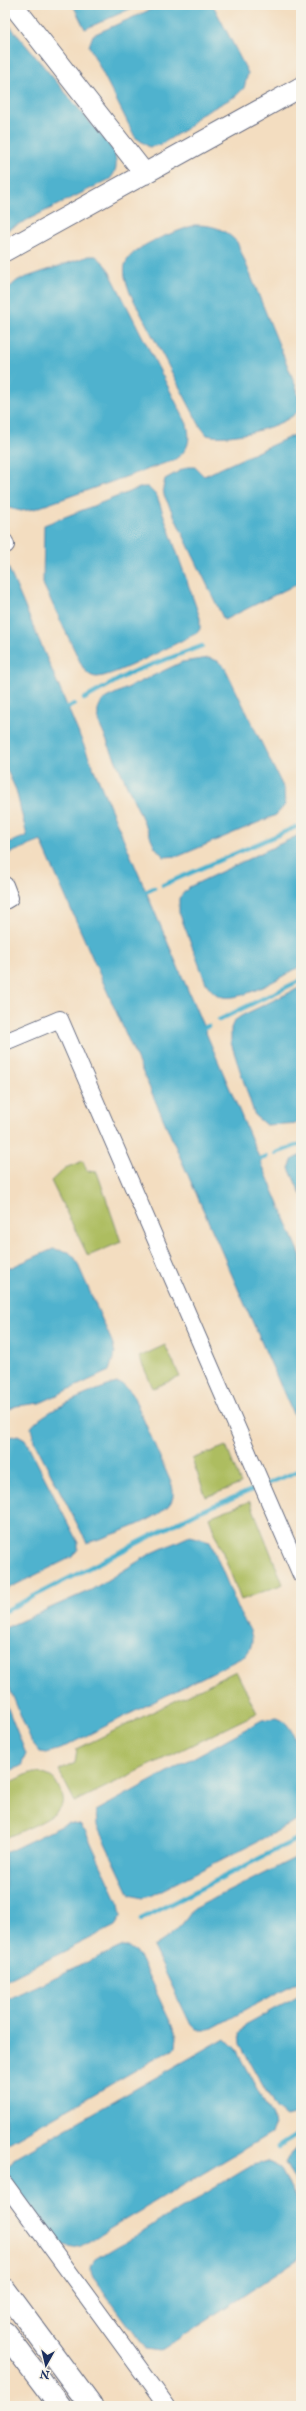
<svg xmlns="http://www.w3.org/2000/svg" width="306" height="2411" font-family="'IM FELL English',serif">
	<rect width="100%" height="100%" fill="#f7f3e8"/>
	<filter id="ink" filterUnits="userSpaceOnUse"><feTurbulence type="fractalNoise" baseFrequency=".025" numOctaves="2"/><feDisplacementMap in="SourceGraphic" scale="8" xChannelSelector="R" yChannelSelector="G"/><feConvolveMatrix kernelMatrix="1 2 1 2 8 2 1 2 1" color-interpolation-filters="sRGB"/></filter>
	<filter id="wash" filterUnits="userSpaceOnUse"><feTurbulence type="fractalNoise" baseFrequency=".012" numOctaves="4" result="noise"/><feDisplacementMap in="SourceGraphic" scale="16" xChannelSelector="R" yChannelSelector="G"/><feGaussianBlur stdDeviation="0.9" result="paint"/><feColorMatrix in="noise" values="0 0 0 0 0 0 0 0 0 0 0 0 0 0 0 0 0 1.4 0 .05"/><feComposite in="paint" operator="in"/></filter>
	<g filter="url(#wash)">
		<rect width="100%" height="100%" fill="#f3ddc0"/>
		<path fill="#adbd60" stroke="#64765f" d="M83 1161 87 1171 97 1172 121 1242 88 1256 51 1181 65 1168Z
			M165 1345 180 1377 153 1388 139 1357Z
			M226 1446 241 1484 206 1497 192 1459Z
			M250 1501 283 1584 241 1600 209 1517Z
			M236 1671 257 1713 75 1802 59 1771 75 1763 77 1749Z
			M30 1773C39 1773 53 1774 57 1784 60 1790 65 1797 63 1804 61 1816 17 1833 5 1838V1785Z"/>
		<path fill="#4fb2ce" stroke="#357096" d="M73 5H139L85 29Z
			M167 5H213L248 73 244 88 236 96 197 117 189 127 160 145 149 147 135 137 89 46 93 35 154 8Z
			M5 20 114 151C117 162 118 170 110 179L5 231Z
			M194 225C213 225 223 228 237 242L297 389 300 409C287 427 228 441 207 435L200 426 130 293C127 284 123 275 125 265 132 244 175 233 194 225Z
			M89 256H96L106 265 187 424C191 441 189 450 174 460L34 509 21 511 5 507V291L18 280Z
			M301 432V582L224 620 164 495 163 488 165 479 187 467H195L204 476Z
			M142 487H148L157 496 200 618V629L197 633C178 642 112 678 96 677 89 676 86 672 82 666L43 584 44 525Z
			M5 560 301 1256V1432L41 841 5 855V844L27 836 16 790 5 766Z
			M209 658 218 661 225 668 284 789 285 805 276 815 179 856 164 857 155 847 101 728C97 715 95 707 106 698L182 662Z
			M301 834V966C282 976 244 1001 223 997 215 995 211 990 206 983L179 912V898L189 887Z
			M301 987V1123L266 1125 255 1116 231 1043V1028L234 1021 241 1016Z
			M301 1155V1195L289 1168 293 1159Z
			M53 1249 69 1252 75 1258 112 1342 115 1353 109 1371 40 1403 16 1406 5 1412V1270Z
			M117 1383 123 1384 132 1393 172 1485C173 1490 174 1495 172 1500 165 1519 106 1537 87 1543L34 1441 31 1428C39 1412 99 1388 117 1383Z
			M18 1435 25 1439 78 1543V1549L72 1557 5 1590V1438Z
			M190 1536 210 1541 242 1618C252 1631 257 1642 245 1656L60 1749 47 1753 40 1752 31 1741 5 1677V1628L91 1590 152 1553Z
			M5 1701 26 1754 21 1766 5 1773Z
			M277 1718C306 1726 301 1795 301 1819L150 1896 142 1898 130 1895 97 1826 96 1811 262 1720Z
			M68 1823 80 1825 85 1830 119 1904 121 1917 115 1926 5 1981V1853Z
			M301 1855V1980L209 2030H196L191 2025 153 1947C171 1936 182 1927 193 1909Z
			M121 1947H129L139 1956 177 2036 176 2047 5 2145V2000Z
			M301 1994V2113L286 2117 276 2109 240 2045 239 2034 245 2025Z
			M225 2038 235 2048 272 2117 274 2126 271 2133 81 2246 73 2248 62 2246 10 2180 7 2174V2169L16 2157Z
			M301 2146V2193L285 2163 291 2152Z
			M268 2161 280 2168 301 2207V2257L166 2347 159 2351 146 2349 95 2280C90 2271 89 2267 96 2259L251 2166Z"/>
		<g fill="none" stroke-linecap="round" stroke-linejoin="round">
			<path stroke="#4fb2ce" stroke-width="4.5" d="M84 699 132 672 202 646
				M64 710 74 704
				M163 885 296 827
				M141 894 154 888
				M219 1020 301 980
				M199 1030 208 1026
				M276 1153 301 1144
				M256 1160 266 1157
				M5 1611 198 1512 301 1470
				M141 1919 301 1837
				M279 2147 301 2133"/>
		</g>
	</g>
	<g filter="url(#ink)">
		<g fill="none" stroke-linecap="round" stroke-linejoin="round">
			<defs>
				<path id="minor" d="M5 542 6 545
					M5 885 10 898 5 901
					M5 1042 60 1019 301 1575
					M5 2184 167 2406"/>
				<path id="tertiary" d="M13 5 145 174
					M5 251 301 87"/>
				<path id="motorway" d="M5 2290 91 2406
					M5 2333 60 2406"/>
			</defs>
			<use href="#minor" stroke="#676c80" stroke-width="18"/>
			<use href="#tertiary" stroke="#676c80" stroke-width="22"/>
			<use href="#motorway" stroke="#676c80" stroke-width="24"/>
			<use href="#minor" stroke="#fff" stroke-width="16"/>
			<use href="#tertiary" stroke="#fff" stroke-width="20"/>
			<use href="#motorway" stroke="#fff" stroke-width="22"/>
		</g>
	</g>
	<rect width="306" height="2411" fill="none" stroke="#f7f3e8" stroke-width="20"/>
	<g transform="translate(46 2365) rotate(188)" stroke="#f7f3e8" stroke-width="3" paint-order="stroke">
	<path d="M0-3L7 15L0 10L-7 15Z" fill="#1b2f5e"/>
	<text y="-6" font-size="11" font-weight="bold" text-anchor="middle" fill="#1b2f5e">N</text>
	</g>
</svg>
